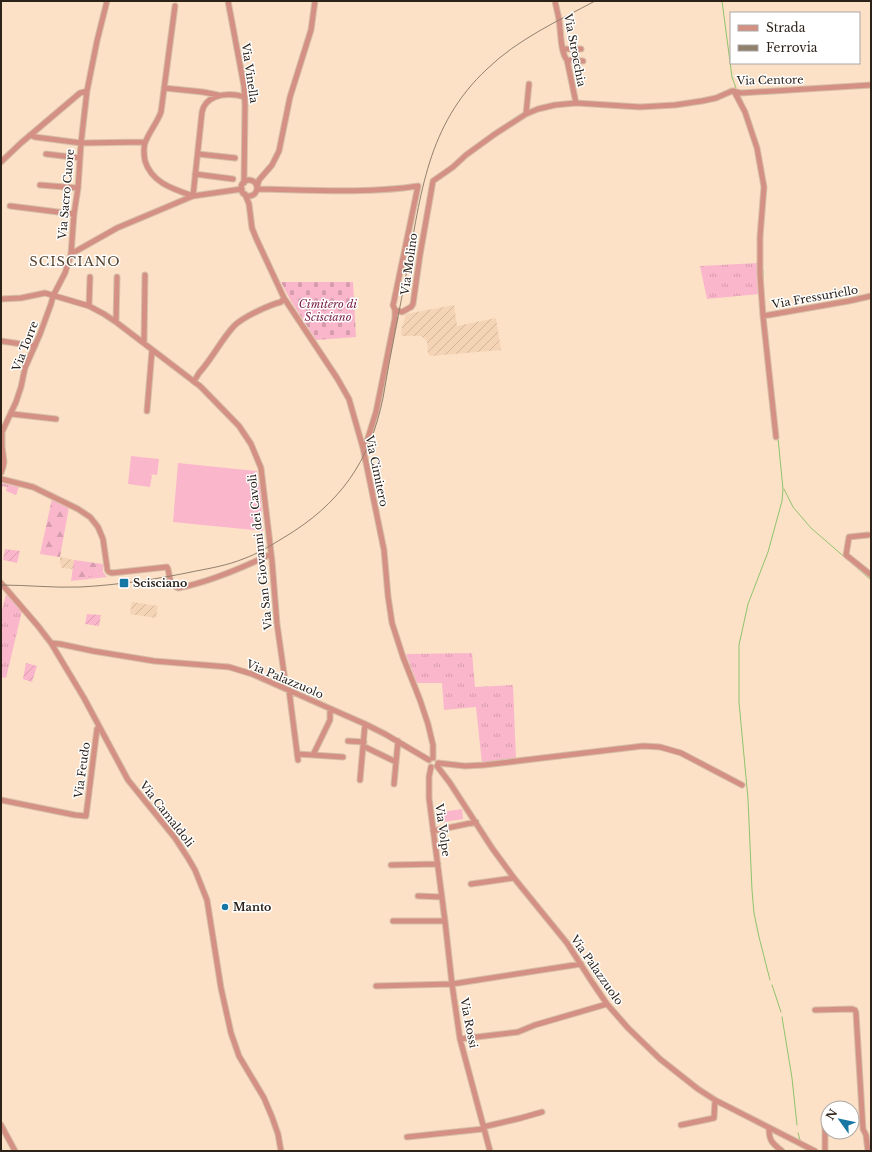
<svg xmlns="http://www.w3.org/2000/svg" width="872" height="1152" font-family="'Libre Baskerville',serif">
	<defs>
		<pattern id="industrial-furrows" width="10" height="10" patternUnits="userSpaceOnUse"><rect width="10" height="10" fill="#f4d4b4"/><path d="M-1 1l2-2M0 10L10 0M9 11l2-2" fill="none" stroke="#d1b69a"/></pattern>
		<pattern id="grass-tufts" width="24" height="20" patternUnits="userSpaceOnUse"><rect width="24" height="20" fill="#fab6cb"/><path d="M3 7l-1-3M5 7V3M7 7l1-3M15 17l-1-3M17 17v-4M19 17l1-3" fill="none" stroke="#d69cae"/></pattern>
		<pattern id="forest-firs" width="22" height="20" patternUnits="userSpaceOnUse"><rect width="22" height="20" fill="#fab6cb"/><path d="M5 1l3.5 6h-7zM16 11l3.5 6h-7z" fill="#d69cae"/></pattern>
		<pattern id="cemetery-stones" width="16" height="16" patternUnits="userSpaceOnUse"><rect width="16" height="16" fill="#fab6cb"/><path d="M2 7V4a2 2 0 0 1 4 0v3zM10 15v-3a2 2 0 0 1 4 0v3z" fill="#d69cae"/></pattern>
		<pattern id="garden-furrows" width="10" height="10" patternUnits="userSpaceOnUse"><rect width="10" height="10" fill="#fab6cb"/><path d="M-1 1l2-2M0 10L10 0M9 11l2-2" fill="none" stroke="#d69cae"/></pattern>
	</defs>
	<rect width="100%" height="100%" fill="#fce1c7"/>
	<path fill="url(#industrial-furrows)" d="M454 305 457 326 496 318 501 350 431 356 428 354 427 341 421 336H401L402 327 406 314Z
		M60 557 74 560 73 569 62 568 60 562Z
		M132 602 158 606 156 618 130 614Z"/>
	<path fill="url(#grass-tufts)" d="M758 263 759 294 707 299 700 266Z
		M1 483 19 487 16 495 6 491 7 487 1 486Z
		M103 572 107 577 71 581Z
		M6 594 22 611 6 678 1 677V614Z
		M472 653 475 687 513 685 516 760 482 764 476 707 444 710 442 683H417L406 654Z"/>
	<path fill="url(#forest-firs)" d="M52 499 69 507 60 557 40 554Z
		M74 560 103 564V572L71 581Z"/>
	<path fill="url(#cemetery-stones)" d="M281 282H353L356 337 316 340 291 301Z"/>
	<path fill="url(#garden-furrows)" d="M5 549 20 551 17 563 3 560Z
		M87 614 101 615 99 626 85 624Z
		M26 663 37 666 32 682 23 679Z"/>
	<path fill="#fab6cb" d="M131 456 159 459 157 475 149 474 152 475 150 487 128 484Z
		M178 463 257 471V474H258L257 482 260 483 263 531 173 522Z
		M462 809 463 819 444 822 442 812Z"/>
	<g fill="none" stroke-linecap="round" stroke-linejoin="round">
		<path stroke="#8fc36c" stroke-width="1" d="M722 1 732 77 736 88
			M740 96 743 102
			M763 270V278
			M784 489 793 507 811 528 871 580
			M770 980 759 937 754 913 752 890 748 799 739 702V645L748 604 768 552 782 501 783 489 778 438
			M772 985 781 1012
			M782 1017 792 1078 797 1125
			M798 1133 800 1140"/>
		<defs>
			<path id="minor" d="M228 1 244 86 245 105 244 183
				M555 1C556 7 558 13 559 20 561 30 560 52 567 60L576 103
				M175 6 161 112C157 123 149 132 145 143 143 149 144 155 145 161 152 183 173 189 193 196
				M563 49H581
				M567 60 583 61
				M164 88 203 92 218 95
				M734 91 745 112 757 148 764 187 760 237V274L763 316 776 437
				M526 114 529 84
				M30 135 35 137 81 143 145 142
				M46 154 80 158
				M198 154 235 158
				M1 162 21 143 80 93 87 91
				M195 174 233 179
				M241 188a8 8 0 1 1 16 0a8 8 0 1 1-16 0Z
				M40 185 78 188
				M257 187 259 180 272 165 279 151 290 97 311 30 315 1
				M257 189C309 190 366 194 418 186L394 301 393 305 395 310 402 312 411 307 413 304 420 255 433 181 453 167 466 155 495 134 526 114 538 109 555 105 576 103 640 107 675 105 702 101 716 98 732 91 741 93 871 85
				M245 194 249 204 252 228 256 238 284 298 337 378 349 399 363 448 384 550 388 596 392 623 403 657 420 700 428 724 433 745V758
				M193 196 202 112C205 97 222 93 236 95 239 95 242 97 245 97
				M10 206 74 214
				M71 254 117 228 193 196 242 189
				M1 299 21 298 45 293 89 306 104 314 116 322 192 380
				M89 306 90 277
				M763 316 849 301 871 296
				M116 322 117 277
				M1 341 35 346
				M144 343 145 275
				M196 378 199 373C212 359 221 340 234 326 243 317 269 305 281 302L284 298
				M193 381 200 386 239 426 251 444 261 468 272 561 277 624 285 680 284 688
				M147 411 152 350
				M12 414 56 419
				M363 448 367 441 376 412 395 318V310
				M1 473 3 467 4 462 2 446V432L16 402 21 387 25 368 40 334 51 304 53 296 65 273 71 254 74 214 78 188 81 143 87 91 97 41 107 1
				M1 479 33 487 78 509 90 517 98 527 103 539 107 567C107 571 108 572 112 573L167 567 168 569C170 577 169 585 178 588 210 582 242 568 271 554
				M868 535 849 537 846 555 871 575
				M1 583 38 626 51 643 84 698 128 780 175 838 188 858 195 870 207 900 221 988 231 1033 239 1056 264 1098 272 1117 278 1134 281 1151
				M51 643 60 644 93 651 154 661 229 667 252 674 365 724 385 734 429 760
				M289 690 298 760
				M348 741 364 742
				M363 746 396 762
				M297 754 313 755 330 720V709
				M313 755 343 757
				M438 763 465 766 484 765 643 746 660 747 681 753 742 785
				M437 766 450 783 492 848 514 878 567 943 592 982 607 1004 628 1028 660 1059 698 1089 715 1100 815 1151
				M431 767 429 777V798L445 921 452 984 460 1039 490 1151
				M360 780 365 724
				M394 784 398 741
				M1 800 75 815 86 816 97 729 99 727
				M433 831 476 822
				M391 865 438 864
				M471 884 514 878
				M418 896 442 897
				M393 921H445
				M376 986 452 984 581 964
				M815 1010 852 1009 855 1010 856 1013 863 1129 866 1135 868 1151
				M460 1039 518 1032 535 1025 607 1004
				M1 1125 15 1151
				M681 1125 714 1118 715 1100
				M483 1127 521 1118 542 1112
				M769 1128C769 1141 772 1143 782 1151
				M407 1137 483 1129
				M825 1151V1121"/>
		</defs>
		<use href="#minor" stroke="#d7bfa8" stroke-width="7"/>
		<use href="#minor" stroke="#d49183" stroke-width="5"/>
		<path stroke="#92806e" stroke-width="1" d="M1 585C27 585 53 588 80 587 118 585 159 579 196 571 212 568 228 565 243 559 257 554 270 546 283 538 339 505 370 462 383 398 390 355 399 313 407 270 421 194 427 125 487 69 518 39 558 21 595 1"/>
	</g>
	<g fill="#1677a4" stroke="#fff" stroke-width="1.5">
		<rect x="119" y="578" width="10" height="10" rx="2"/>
		<circle cx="225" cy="907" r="4"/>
	</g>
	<g text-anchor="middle" stroke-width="3" stroke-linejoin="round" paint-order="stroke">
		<g font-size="11" fill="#2c2219" stroke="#fff">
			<text transform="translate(575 50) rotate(79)" y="4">Via Strocchia</text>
			<text transform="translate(250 73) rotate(82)" y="4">Via Vinella</text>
			<text transform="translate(770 80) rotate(-1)" y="4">Via Centore</text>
			<text transform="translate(66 194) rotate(-85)" y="4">Via Sacro Cuore</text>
			<text transform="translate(409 264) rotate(-82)" y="4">Via Molino</text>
			<text transform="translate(815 297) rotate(-10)" y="4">Via Fressuriello</text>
			<text transform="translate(25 346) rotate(-69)" y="4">Via Torre</text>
			<text transform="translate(377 471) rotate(78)" y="4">Via Cimitero</text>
			<text transform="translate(260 552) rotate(-96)" y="4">Via San Giovanni dei Cavoli</text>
			<text transform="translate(285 679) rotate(23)" y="4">Via Palazzuolo</text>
			<text transform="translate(82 770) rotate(-82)" y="4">Via Feudo</text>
			<text transform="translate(167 814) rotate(52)" y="4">Via Camaldoli</text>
			<text transform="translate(443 830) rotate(82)" y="4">Via Volpe</text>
			<text transform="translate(597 970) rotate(55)" y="4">Via Palazzuolo</text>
			<text transform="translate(469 1023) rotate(79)" y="4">Via Rossi</text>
		</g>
		<g font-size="11" font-style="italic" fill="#751c42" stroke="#fff">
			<text x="328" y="308">Cimitero di<tspan x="328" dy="13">Scisciano</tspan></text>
		</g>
		<g font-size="11" font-weight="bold" fill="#2c2219" stroke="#fff" text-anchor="start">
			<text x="133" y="587">Scisciano</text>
			<text x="233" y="911">Manto</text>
		</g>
		<g font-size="13" letter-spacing="1" fill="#5a442e" stroke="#fff">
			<text x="75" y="266">SCISCIANO</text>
		</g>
	</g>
	<rect width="872" height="1152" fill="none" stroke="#2c2219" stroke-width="4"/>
	<rect x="730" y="12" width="130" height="52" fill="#ffffff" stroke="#aba7a3"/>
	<rect x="738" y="25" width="20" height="6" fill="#d49183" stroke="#aba7a3"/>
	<text x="766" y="32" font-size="12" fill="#2c2219">Strada</text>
	<rect x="738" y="45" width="20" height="6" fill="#92806e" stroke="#aba7a3"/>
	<text x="766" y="52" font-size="12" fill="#2c2219">Ferrovia</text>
	<g transform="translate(840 1120) rotate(303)"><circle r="19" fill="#ffffff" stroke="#aba7a3"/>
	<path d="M0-3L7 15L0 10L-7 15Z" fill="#1677a4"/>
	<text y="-6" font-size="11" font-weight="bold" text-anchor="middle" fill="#2c2219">N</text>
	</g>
</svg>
